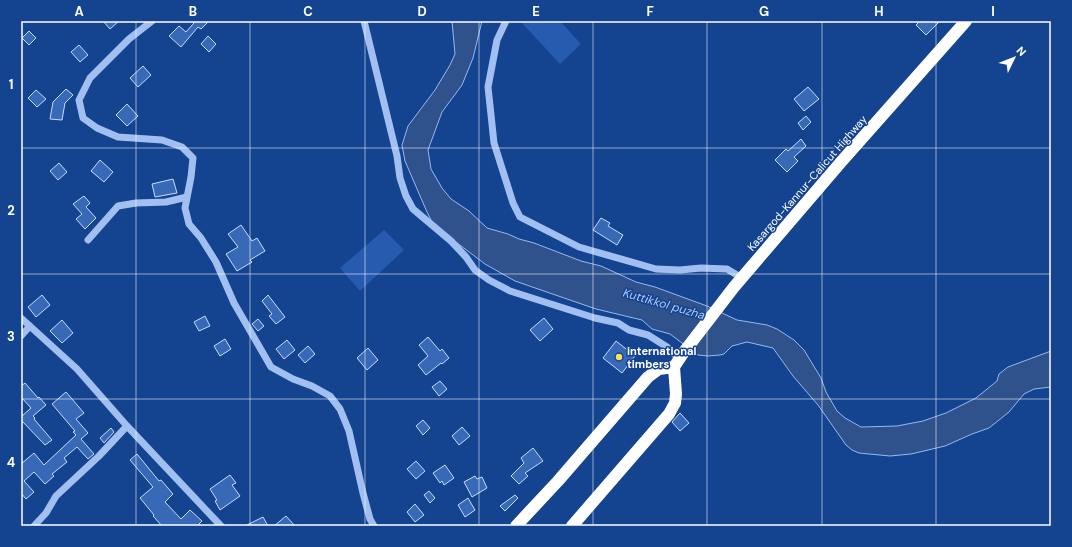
<svg xmlns="http://www.w3.org/2000/svg" width="1072" height="547" font-family="'DM Sans',sans-serif">
	<rect width="100%" height="100%" fill="#144390"/>
	<path fill="#265baf" d="M520 21H560L581 44 560 64Z
		M384 230 404 250 360 291 340 268Z"/>
	<path fill="#30528c" stroke="#93baf4" d="M452 21H482L481 25 473 58 462 85 442 112 428 150 431 169 442 188 451 199 469 211 487 228 508 234 519 239 534 243 581 261 601 266 636 282 655 287 707 306 737 320 767 325 777 329 794 340 804 350 821 378 826 392 837 411 845 418 861 427 897 426 923 421 946 413 976 398 997 381 999 374 1008 367 1051 351V387L1034 389 1024 394 1009 412 989 428 972 434 945 446 911 454 890 456 859 453 852 450 846 445 818 405 793 376 773 348 747 342 732 346 724 354 720 355 708 356 698 355 670 334 652 329 642 320 596 309 515 281 485 264 440 230 432 222 427 212 405 161 402 145 408 126 435 90 450 65 455 54Z"/>
	<path fill="#3869b7" stroke="#c8dcfc" d="M103 21H119L110 29Z
		M192 21H209L201 29 198 27 181 47 169 36 179 26 186 32 194 23Z
		M920 21H940L926 35 916 25Z
		M29 31 36 38 29 45 22 38Z
		M208 36 216 44 209 52 201 44Z
		M79 45 88 55 80 62 71 52Z
		M143 66 151 75 138 87 130 78Z
		M808 87 819 99 804 111 794 99Z
		M66 89 73 95 65 103 62 120 50 119 53 102Z
		M36 90 46 99 37 107 28 98Z
		M127 104 138 116 127 126 116 115Z
		M806 116 811 122 803 130 798 123Z
		M801 139 806 146 794 157 798 161 787 172 775 160 786 149 788 151Z
		M100 160 113 172 104 182 91 171Z
		M59 163 67 172 58 180 50 171Z
		M173 179 177 193 155 197 152 184Z
		M84 196 90 203 86 207 96 218 85 229 76 219 82 214 73 204Z
		M601 218 610 223 608 226 623 235 617 245 593 230Z
		M241 225 252 241 257 238 265 251 250 260 252 262 237 271 226 254 238 247 228 234Z
		M42 295 50 305 36 317 28 307Z
		M268 295 285 317 276 324 269 316 272 314 262 301Z
		M205 316 210 326 199 331 194 322Z
		M544 318 553 329 540 341 530 330Z
		M258 319 264 326 258 331 252 324Z
		M62 320 73 333 62 343 50 331Z
		M428 337 440 351 442 349 449 358 442 364 441 363 426 375 418 365 428 356 419 345Z
		M225 339 231 349 220 356 214 346Z
		M287 340 295 350 284 359 276 349Z
		M616 341 635 356 622 373 603 358Z
		M308 346 315 354 305 363 298 355Z
		M368 348 378 360 367 370 357 358Z
		M440 381 447 389 439 396 432 387Z
		M25 383 38 398 39 397 46 405 33 416 35 418 34 419 52 440 45 445 21 420V417L31 408 21 397V386Z
		M66 392 84 413 76 419 88 433 81 439 94 454 88 459 77 447 64 458 67 462 52 474 54 476 45 484 34 472 24 481 34 492 26 499 21 493V464L34 453 44 465 76 435 73 432 75 431 52 404Z
		M680 413 689 423 680 431 672 422Z
		M423 420 430 428 423 435 416 426Z
		M462 427 470 436 459 445 452 436Z
		M111 428 114 432 104 443 100 438Z
		M533 448 543 461 525 473 528 476 519 484 511 476 524 463 521 458Z
		M137 454 159 481 161 480 173 494 165 502 181 519 190 510 202 521 197 526H162L153 516 154 515 140 498 153 487 130 460Z
		M416 461 425 471 416 479 407 469Z
		M445 465 454 478 444 485 442 481 440 483 433 473Z
		M230 475 236 483 232 485 240 496 220 510 215 501 217 500 210 489Z
		M475 476 477 479 482 477 487 488 472 497 464 482Z
		M429 491 435 498 430 503 424 495Z
		M515 495 518 498 505 511 500 506Z
		M468 498 475 510 465 517 458 505Z
		M415 504 424 515 415 522 407 512Z
		M286 516 295 526H274Z
		M263 517 268 526H245Z"/>
	<g fill="none" stroke-linecap="round" stroke-linejoin="round">
		<path stroke="#a1c0f1" stroke-width="7" d="M152 21 129 39 90 78 79 100 83 118 97 128 118 137 162 140 182 147 193 158 191 177 185 208 189 224 201 238 216 262 234 303 271 367 293 379 312 386 330 396 340 409 349 431 363 493 370 519 374 526
			M364 21 397 156 400 178 406 196 413 209 451 241 466 257 475 270 489 280 510 291 595 318 618 323 629 330 648 335 667 347 679 359
			M506 21 497 40 488 87 494 143 513 203 520 217 579 247 656 269 680 270 701 268 727 269 742 278
			M88 240 118 206 136 203 166 202 187 197
			M21 318 77 369 127 426 221 526
			M21 336 30 326
			M34 526 46 513 56 496 99 456 127 426"/>
		<path stroke="#fff" stroke-width="12" d="M516 526 558 481 648 377 659 369 674 367
			M572 526 669 414 675 403 676 394 674 367 684 352 734 287 841 162 966 21"/>
	</g>
	<path fill="none" stroke="#fff" stroke-width="1" stroke-opacity="0.55" d="M136 21V526M250 21V526M365 21V526M479 21V526M593 21V526M707 21V526M822 21V526M936 21V526M21 148H1051M21 274H1051M21 399H1051"/>
	<circle fill="#ffdb60" stroke="#144390" stroke-width="1.5" cx="619" cy="357" r="4"/>
	<g text-anchor="middle" stroke-width="3" stroke-linejoin="round" paint-order="stroke">
		<g font-size="11" fill="#fff" stroke="#144390">
			<text transform="translate(807 183) rotate(-49)" y="4">Kasargod-Kannur-Calicut Highway</text>
		</g>
		<g font-size="11" font-weight="bold" fill="#fff" stroke="#144390" text-anchor="start">
			<text x="627" y="355">international<tspan x="627" dy="13">timbers</tspan></text>
		</g>
		<g font-size="12" font-style="italic" fill="#adcaf8" stroke="#144390">
			<text transform="translate(664 304) rotate(16)" y="4">Kuttikkol puzha</text>
		</g>
	</g>
	<rect width="1072" height="547" fill="none" stroke="#144390" stroke-width="44"/>
	<g transform="translate(1014 58) rotate(47)" stroke="#144390" stroke-width="3" paint-order="stroke">
	<path d="M0-3L7 15L0 10L-7 15Z" fill="#ffffff"/>
	<text y="-6" font-size="11" font-weight="bold" text-anchor="middle" fill="#ffffff">N</text>
	</g>
	<rect x="22" y="22" width="1028" height="503" fill="none" stroke="#fff" stroke-width="1.5"/>
	<g font-size="13" text-anchor="middle" font-weight="bold" fill="#fff">
		<text x="79" y="16">A</text>
		<text x="193" y="16">B</text>
		<text x="308" y="16">C</text>
		<text x="422" y="16">D</text>
		<text x="536" y="16">E</text>
		<text x="650" y="16">F</text>
		<text x="764" y="16">G</text>
		<text x="879" y="16">H</text>
		<text x="993" y="16">I</text>
		<text x="11" y="89">1</text>
		<text x="11" y="215">2</text>
		<text x="11" y="341">3</text>
		<text x="11" y="467">4</text>
	</g>
</svg>
